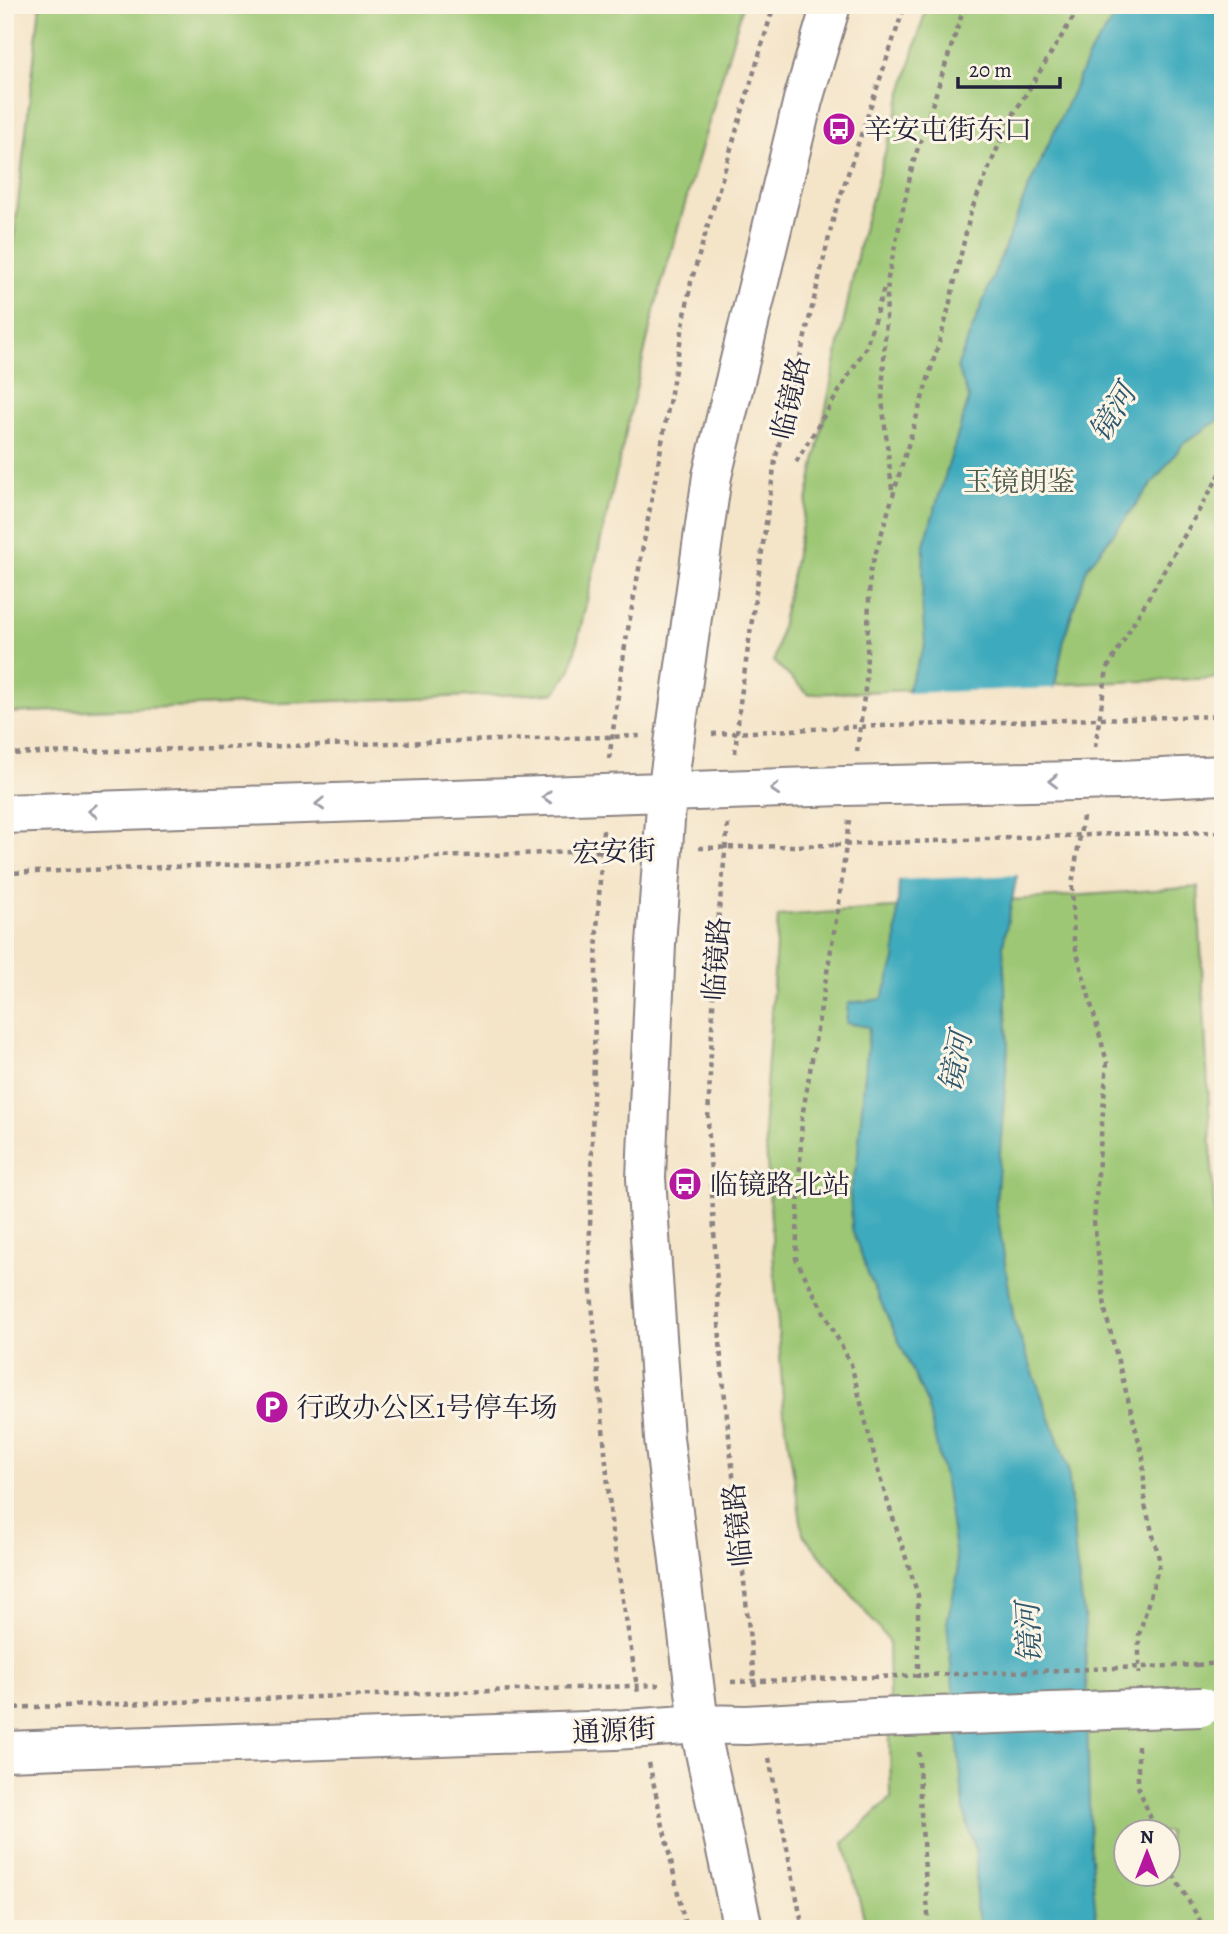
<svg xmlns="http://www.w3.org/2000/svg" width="1228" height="1934" font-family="Alegreya,'Noto Serif SC',serif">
	<rect width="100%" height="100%" fill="#fcf5e5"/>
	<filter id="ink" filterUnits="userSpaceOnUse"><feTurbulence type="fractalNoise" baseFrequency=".0143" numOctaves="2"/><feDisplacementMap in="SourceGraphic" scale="14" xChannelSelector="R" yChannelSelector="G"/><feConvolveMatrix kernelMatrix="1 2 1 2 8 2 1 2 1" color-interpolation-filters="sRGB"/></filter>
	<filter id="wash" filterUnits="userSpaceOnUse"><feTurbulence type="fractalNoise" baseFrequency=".00686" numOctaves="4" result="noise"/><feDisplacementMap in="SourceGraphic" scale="28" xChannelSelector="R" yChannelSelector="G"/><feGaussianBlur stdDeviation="1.57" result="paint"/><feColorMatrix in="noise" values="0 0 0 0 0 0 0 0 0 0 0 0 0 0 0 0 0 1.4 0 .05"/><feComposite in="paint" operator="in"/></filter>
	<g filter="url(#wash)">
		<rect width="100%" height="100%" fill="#f4e4c8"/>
		<path fill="#9dc774" stroke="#607458" stroke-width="2" fill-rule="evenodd" d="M40 5H743L655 307 571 669 555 693 5 713V320Z
			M927 5H1223V678L808 694 774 662 861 237Z
			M1198 887 1223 1386V1929H867L844 1843 891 1798 888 1640 803 1534 784 1415 764 1116 778 916ZM1126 1832H1168V1874H1126Z"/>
		<path fill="#3eaabd" stroke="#30667c" stroke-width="2" d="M1124 5H1223V417L1183 444 1087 568 1065 635 1003 945 1008 1047 996 1205 1014 1321 1068 1467 1076 1560 1085 1622 1090 1845 1097 1929H982L976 1908V1854L964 1811 947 1622 958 1573 946 1488 927 1403 868 1274 852 1229 850 1192 857 1163 869 1027 846 1023 848 1003 882 999 895 960 909 685 925 645 922 602 924 544 969 398 957 367 1027 191 1091 51Z"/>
		<path fill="#f4e4c8" d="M1059 688 1020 875 895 880 905 693Z"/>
	</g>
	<g filter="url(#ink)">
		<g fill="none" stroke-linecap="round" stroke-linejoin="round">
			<defs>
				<path id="tertiary" d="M1121 780 1223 775
					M5 814 843 786
					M5 1751 615 1730 699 1724 746 1725 875 1718
					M743 1929 699 1724 664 1438 646 1178 656 944 667 793 712 476 803 100 831 5"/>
			</defs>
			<use href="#tertiary" stroke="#8b8382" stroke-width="42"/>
			<path stroke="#8b8382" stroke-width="4.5" stroke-dasharray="5 5" stroke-linecap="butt" d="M5 8 6 5
				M796 462 866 347 885 285
				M892 489 882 399 888 278 913 163 965 5
				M1130 718 1223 716
				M712 734 851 727
				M1095 747 1107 669 1223 469
				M857 752 866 681 870 572 946 319 971 211 1008 123 1081 5
				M735 753 740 703 775 461 835 212 905 5
				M5 754 640 736
				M609 759 625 646 691 282 774 5
				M1083 817 1072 885 1074 942 1107 1062 1094 1222 1106 1315 1143 1457 1145 1505 1160 1562 1139 1635V1674
				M849 820 839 903 802 1117 796 1259 851 1364 880 1478 918 1595V1680
				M728 824 716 940 708 1120 721 1359 755 1688
				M603 830 597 930 589 1269 612 1531 638 1693
				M1114 834 1223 832
				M699 848 835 845
				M5 873 627 850
				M1197 1665 1223 1663
				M731 1682 873 1677
				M5 1708 659 1685
				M1138 1746V1786L1156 1832
				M919 1752 920 1798 929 1929
				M769 1758 803 1929
				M649 1763 686 1929
				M1168 1866 1205 1929"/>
			<use href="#tertiary" stroke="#fff" stroke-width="38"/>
			<defs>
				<path id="tertiary-bridge" d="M843 786 1121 780
					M875 1718 1201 1707"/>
			</defs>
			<use href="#tertiary-bridge" stroke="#8b8382" stroke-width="42" stroke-linecap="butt"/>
			<path stroke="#8b8382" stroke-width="4.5" stroke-dasharray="5 5" stroke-linecap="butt" d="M851 727 1130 718
				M835 845 1114 834
				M873 1677 1197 1665"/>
			<use href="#tertiary-bridge" stroke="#fff" stroke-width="38"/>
		</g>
		<defs><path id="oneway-chevron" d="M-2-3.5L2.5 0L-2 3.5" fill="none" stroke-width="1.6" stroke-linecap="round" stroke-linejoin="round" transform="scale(1.75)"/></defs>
		<g stroke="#9c9ca7">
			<use href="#oneway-chevron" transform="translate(1053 781) rotate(179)"/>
			<use href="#oneway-chevron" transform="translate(775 789) rotate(177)"/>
			<use href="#oneway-chevron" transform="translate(547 797) rotate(178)"/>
			<use href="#oneway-chevron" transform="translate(320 804) rotate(178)"/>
			<use href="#oneway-chevron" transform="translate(93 811) rotate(178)"/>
		</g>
	</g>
	<defs>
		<symbol id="bus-disc" viewBox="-11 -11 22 22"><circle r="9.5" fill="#b5179e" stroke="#fcf5e5"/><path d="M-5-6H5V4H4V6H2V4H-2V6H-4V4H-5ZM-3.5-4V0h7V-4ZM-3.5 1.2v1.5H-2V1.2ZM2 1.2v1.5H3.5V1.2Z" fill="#fff"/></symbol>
		<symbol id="parking-disc" viewBox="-11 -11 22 22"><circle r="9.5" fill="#b5179e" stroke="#fcf5e5"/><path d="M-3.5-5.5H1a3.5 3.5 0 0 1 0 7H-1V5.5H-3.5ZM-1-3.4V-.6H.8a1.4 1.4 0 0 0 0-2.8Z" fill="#fff"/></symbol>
	</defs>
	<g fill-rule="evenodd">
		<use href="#bus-disc" x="820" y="110" width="38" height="38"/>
		<use href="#bus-disc" x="666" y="1165" width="38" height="38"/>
		<use href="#parking-disc" x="253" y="1388" width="38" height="38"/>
	</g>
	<g text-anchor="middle" stroke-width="6" stroke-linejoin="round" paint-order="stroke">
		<g font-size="28" fill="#22223b" stroke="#fcf5e5" text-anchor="start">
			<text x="864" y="139">辛安屯街东口</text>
			<text x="710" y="1194">临镜路北站</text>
			<text x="296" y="1417">行政办公区1号停车场</text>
		</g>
		<g font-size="28" fill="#22223b" stroke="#fcf5e5">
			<text transform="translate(790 398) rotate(-77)" y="10">临镜路</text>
			<text transform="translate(614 851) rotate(-2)" y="10">宏安街</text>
			<text transform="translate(716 959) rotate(-86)" y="10">临镜路</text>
			<text transform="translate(737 1525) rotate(-96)" y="10">临镜路</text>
			<text transform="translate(614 1730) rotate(-3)" y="10">通源街</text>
		</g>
		<g font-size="28" fill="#4d5c4f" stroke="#fcf5e5">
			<text x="1019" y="491">玉镜朗鉴</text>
		</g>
		<g font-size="30" font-style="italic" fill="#2d586f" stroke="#fcf5e5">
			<text transform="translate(1113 413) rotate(-59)" y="10">镜河</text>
			<text transform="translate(956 1062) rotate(-79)" y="10">镜河</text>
			<text transform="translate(1029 1633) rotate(-93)" y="10">镜河</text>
		</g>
	</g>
	<rect width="1228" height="1934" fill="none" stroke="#fcf5e5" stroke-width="28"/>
	<g transform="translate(1147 1853)"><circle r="33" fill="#fcf5e5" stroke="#a5a1a1" stroke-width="2"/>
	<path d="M0-5L12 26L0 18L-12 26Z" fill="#b5179e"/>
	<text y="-10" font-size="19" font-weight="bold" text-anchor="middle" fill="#22223b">N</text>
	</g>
	<path d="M958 77v10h102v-10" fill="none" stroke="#22223b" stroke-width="3.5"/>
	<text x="969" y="77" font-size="21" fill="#22223b" stroke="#fcf5e5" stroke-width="5" paint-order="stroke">20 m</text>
</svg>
